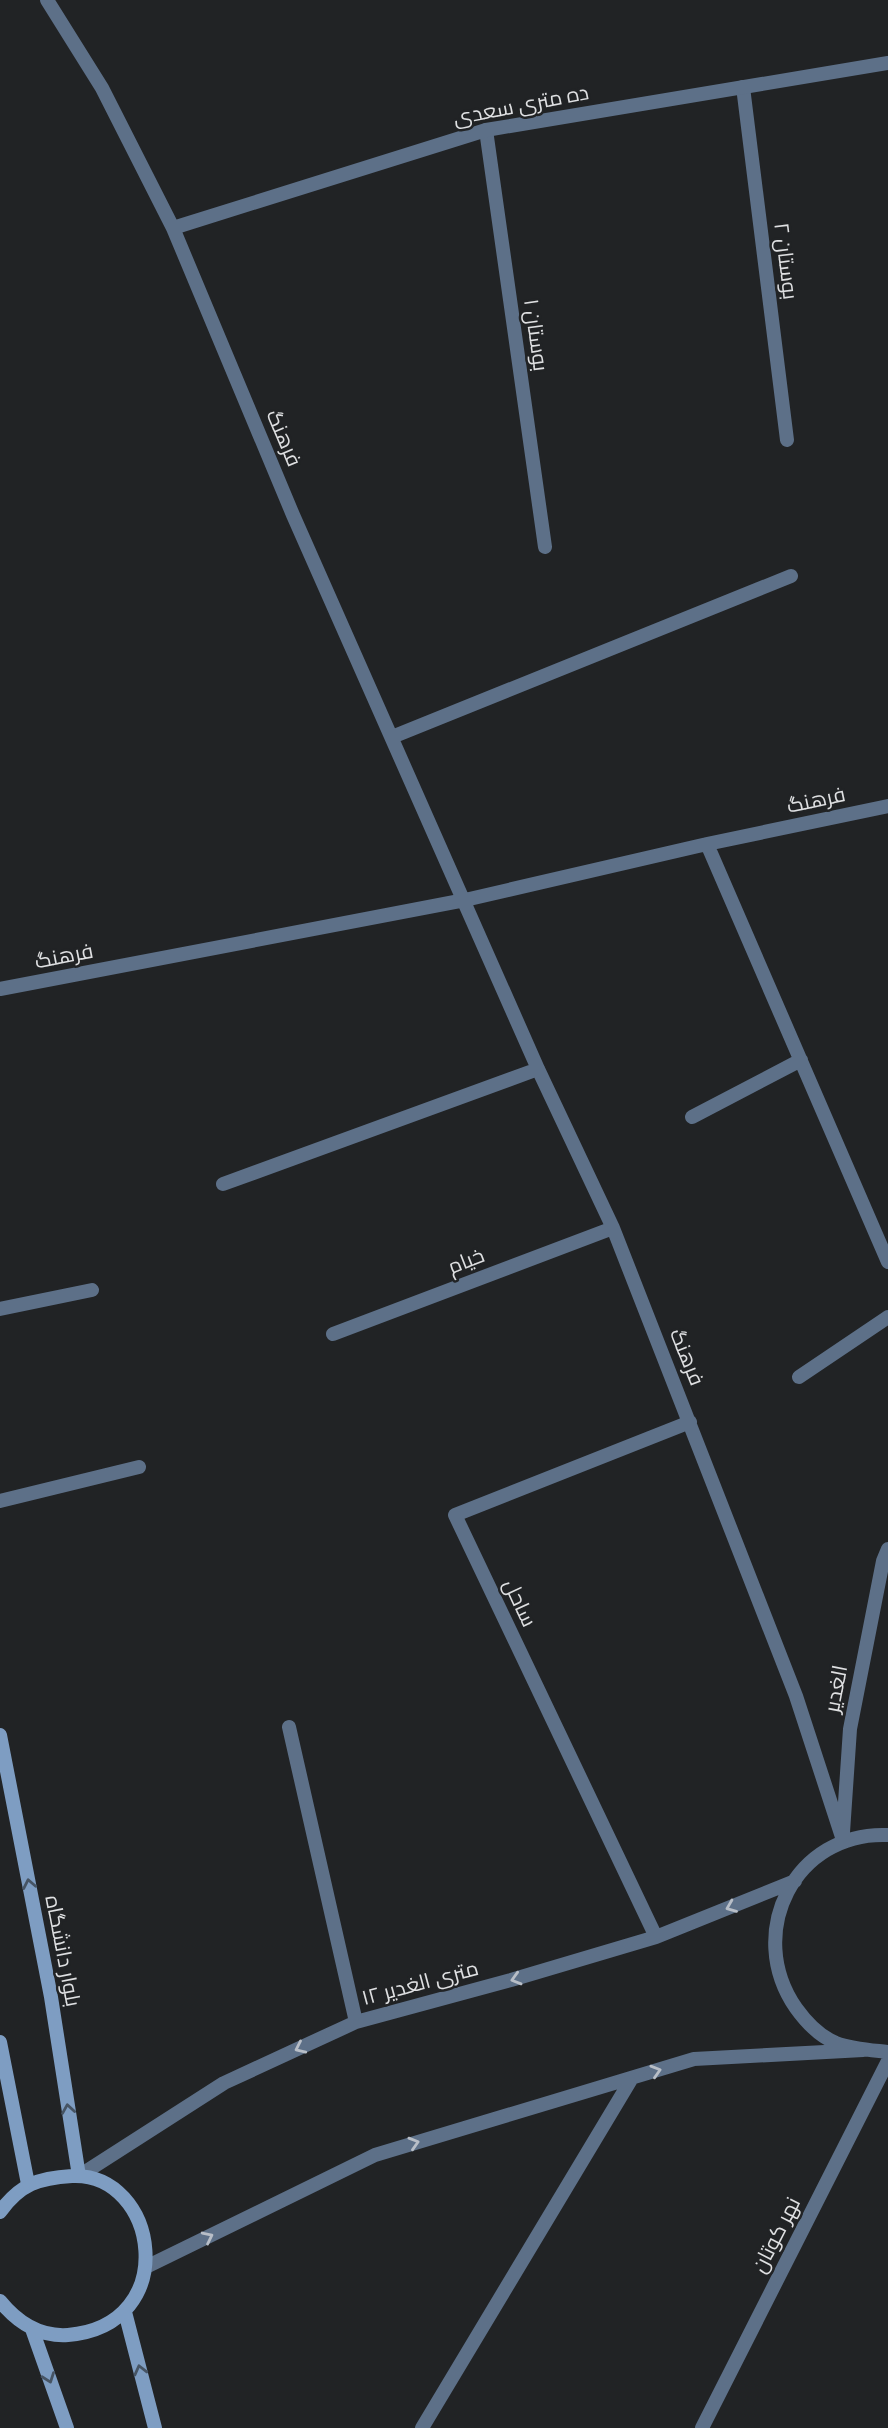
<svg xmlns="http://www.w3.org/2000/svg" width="888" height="2428" font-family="'Zilla Slab',Cairo,serif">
	<rect width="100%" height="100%" fill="#212325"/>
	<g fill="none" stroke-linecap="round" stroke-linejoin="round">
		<path stroke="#5d7088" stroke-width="14" d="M743 87 787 440
			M486 130 545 547"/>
		<path stroke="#5d7088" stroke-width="14" d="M47 0 102 88 173 228 293 515 538 1069 613 1228 796 1696 843 1840
			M173 228 486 130 888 63
			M392 737 791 576
			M707 844 888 1262
			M0 989 465 900 707 844 888 806
			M692 1117 801 1060
			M223 1184 538 1069
			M0 1309 92 1290
			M333 1334 613 1228
			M799 1377 888 1317
			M0 1501 139 1467
			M289 1727 356 2022
			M843 1832 850 1729 883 1561 888 1549
			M888 1835C795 1831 744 1933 796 2008 806 2022 819 2036 836 2043 852 2049 870 2050 888 2052
			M656 1937 455 1515 690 1422
			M79 2176 224 2083 356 2022 511 1980 656 1937 795 1881
			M146 2267 375 2155 694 2059 863 2050
			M422 2428 632 2078
			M702 2428 888 2061"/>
		<path stroke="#7e9dc2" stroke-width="14" d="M0 1735 51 1997 79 2176
			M0 2042 28 2184
			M0 2212C20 2184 39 2178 72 2176 158 2172 183 2325 68 2335 39 2337 17 2322 0 2301
			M125 2312 155 2428
			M32 2329 67 2428"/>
	</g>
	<defs><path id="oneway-chevron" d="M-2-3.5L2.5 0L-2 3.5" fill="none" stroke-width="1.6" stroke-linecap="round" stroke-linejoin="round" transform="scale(1.75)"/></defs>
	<g stroke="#465464">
		<use href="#oneway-chevron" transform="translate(29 1884) rotate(-101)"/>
		<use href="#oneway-chevron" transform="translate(68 2109) rotate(-99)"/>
		<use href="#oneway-chevron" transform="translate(140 2370) rotate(-104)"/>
		<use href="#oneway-chevron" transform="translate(49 2378) rotate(70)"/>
	</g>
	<g stroke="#b8bec7">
		<use href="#oneway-chevron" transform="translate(731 1907) rotate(158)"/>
		<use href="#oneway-chevron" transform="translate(516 1979) rotate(164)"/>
		<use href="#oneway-chevron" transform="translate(300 2048) rotate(155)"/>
		<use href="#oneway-chevron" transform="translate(656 2071) rotate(-17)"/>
		<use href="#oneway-chevron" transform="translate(414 2143) rotate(-17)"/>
		<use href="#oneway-chevron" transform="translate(208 2237) rotate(-26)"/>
	</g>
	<g text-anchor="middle" stroke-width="5" stroke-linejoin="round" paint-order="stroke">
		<g font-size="21" fill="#dfe0e2" stroke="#212325">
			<text transform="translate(521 105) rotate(-11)" y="7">ده متری سعدی</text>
			<text transform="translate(786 261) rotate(83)" y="7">بوستان ۲</text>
			<text transform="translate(536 335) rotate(82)" y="7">بوستان ۱</text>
			<text transform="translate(284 438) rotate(67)" y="7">فرهنگ</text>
			<text transform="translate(816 800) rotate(-12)" y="7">فرهنگ</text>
			<text transform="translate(64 956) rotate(-11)" y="7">فرهنگ</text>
			<text transform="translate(466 1261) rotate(-21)" y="7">خیام</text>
			<text transform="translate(687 1357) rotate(68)" y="7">فرهنگ</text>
			<text transform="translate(520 1603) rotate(65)" y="7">ساحل</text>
			<text transform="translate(836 1689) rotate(-79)" y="7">الغدیر</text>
			<text transform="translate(63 1951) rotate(79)" y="7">بلوار دانشگاه</text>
			<text transform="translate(420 1983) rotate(-15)" y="7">۱۲ متری الغدیر</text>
			<text transform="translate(776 2235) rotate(-63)" y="7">نهر کوتان</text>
		</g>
	</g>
</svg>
